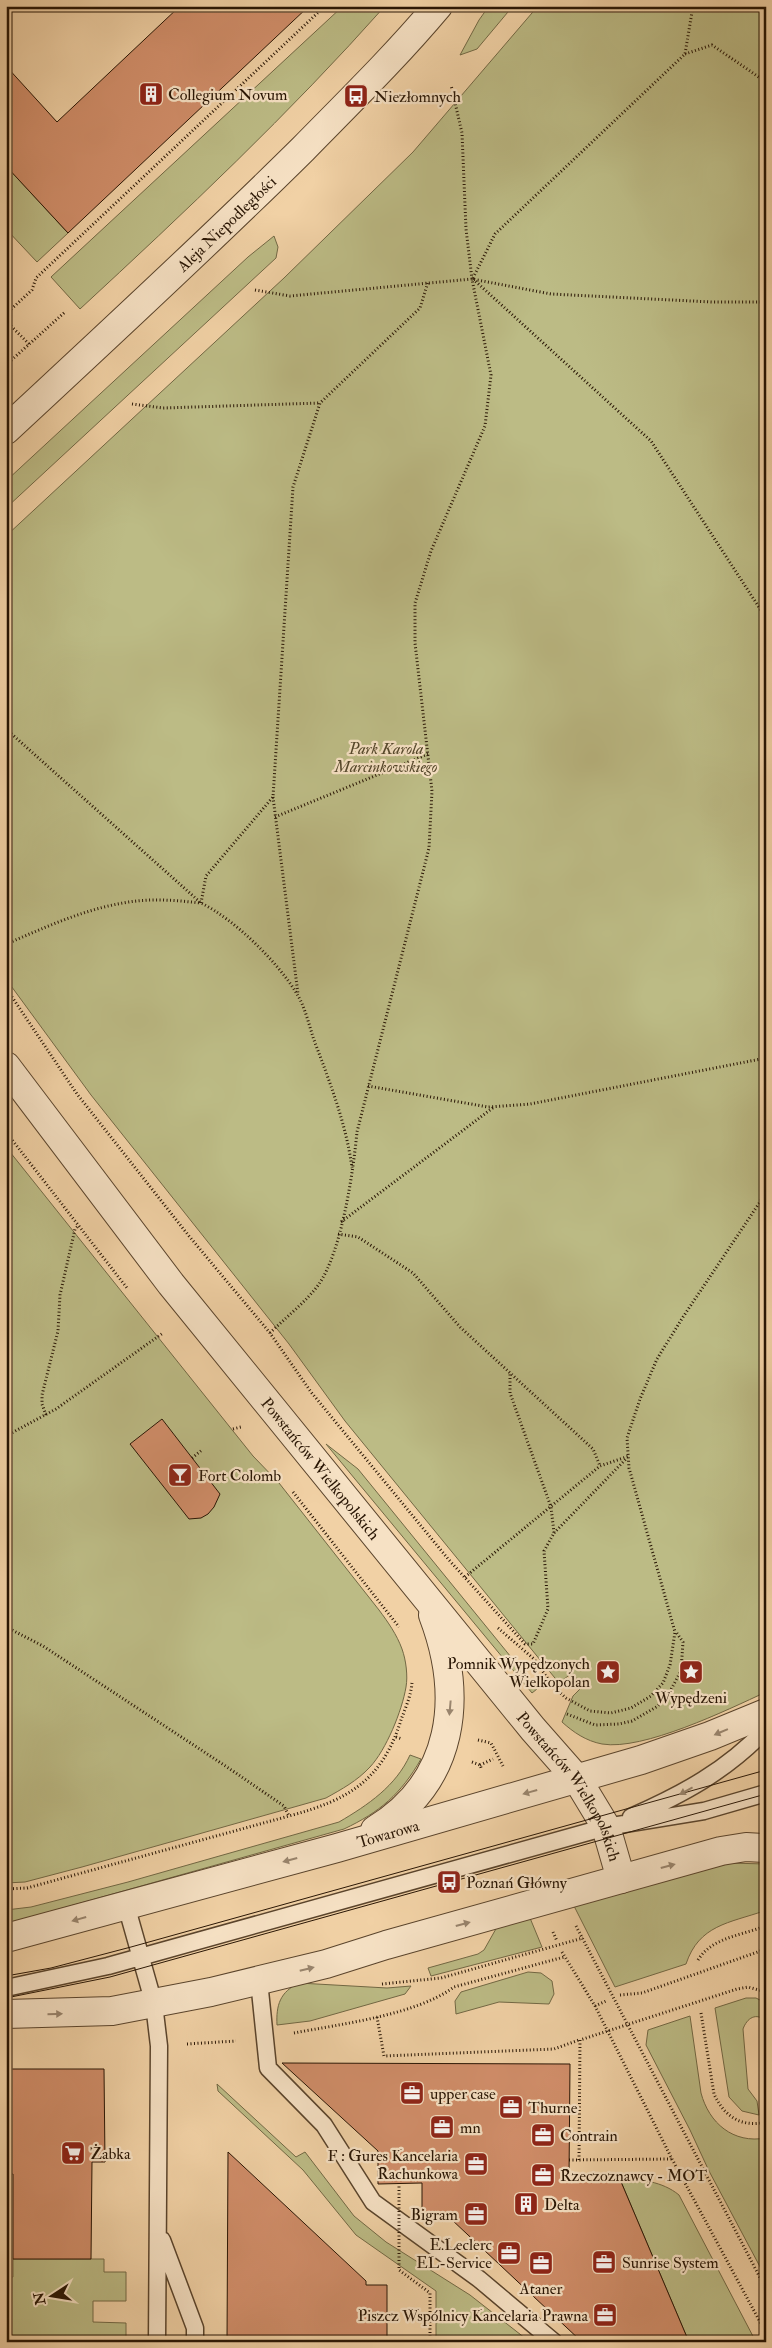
<svg xmlns="http://www.w3.org/2000/svg" width="772" height="2348" font-family="'IM FELL Double Pica',serif">
	<rect width="100%" height="100%" fill="#f1d1a5"/>
	<filter id="stains"><feTurbulence type="fractalNoise" baseFrequency=".004" numOctaves="4"/><feColorMatrix values="0 0 0 0 .2 0 0 0 0 .09 0 0 0 0 .02 0 0 0 .5 -.17"/></filter>
	<radialGradient id="worn" r=".72"><stop offset=".6" stop-color="#630" stop-opacity="0"/><stop offset="1" stop-color="#630" stop-opacity=".3"/></radialGradient>
	<path fill="#bcbb85" stroke="#726844" d="M343 6H385C290 113 185 212 80 309L51 277Z
		M489 6H513L477 49 460 55 479 20Z
		M538 6H766V1692C727 1710 643 1751 602 1744 586 1741 573 1732 562 1722L573 1696 583 1686 572 1673 559 1683 345 1421 289 1344 91 1095 6 979V536L284 278 413 152Z
		M6 166 68 233 37 262 6 229Z
		M274 236 278 247 276 258 6 508V481L248 257Z
		M6 1147 253 1456 279 1483 379 1610C388 1622 397 1635 402 1649 406 1660 408 1676 406 1687 402 1711 386 1750 370 1767 357 1781 342 1789 326 1798L82 1867 25 1882 6 1883Z
		M326 1444 358 1469 537 1689 532 1693Z
		M410 1755 421 1759C401 1794 380 1812 344 1829L6 1924V1910L31 1907 128 1882 339 1822C368 1805 396 1786 410 1755Z
		M728 1863 766 1864V1915L764 1911C729 1923 699 1925 686 1964L615 1987 574 1906Z
		M530 1918 542 1947 431 1976 428 1968 478 1954 484 1950 497 1927Z
		M528 1972 541 1973 552 1981 554 1994 549 2004 499 2002 456 2014 455 2001 461 1992Z
		M299 1983 387 1988 411 1986 405 1994 310 2021 277 2025C276 2005 280 1992 299 1983Z
		M746 1998H756L766 2003V2021C756 2012 747 2018 743 2029L748 2089 757 2101 759 2115 742 2111 729 2097 715 2008Z
		M690 2016 701 2093C709 2123 733 2144 766 2138V2278L709 2171 690 2130 646 2045 648 2030Z
		M217 2084 296 2157 305 2152 354 2216 386 2242 470 2295 530 2342H441L436 2337V2291L356 2235 303 2170 218 2091Z
		M619 2177C641 2180 662 2181 679 2195L756 2342H689Z
		M13 2259H104V2272H126V2301H93V2322L126 2323V2342H11V2340H6V2277H13Z"/>
	<path fill="#d18e6a" stroke="#281504" d="M180 6H309L68 233 6 166V66L57 122Z
		M162 1419 220 1494 214 1507 208 1514 201 1518 189 1519 130 1444Z
		M282 2063 570 2064 569 2178 619 2177 689 2342H582L451 2219 422 2217V2183L378 2184V2151Z
		M6 2069H104L105 2162H92L91 2259H13V2174H6Z
		M228 2152 366 2281V2285H387V2342H227Z"/>
	<g fill="none" stroke-linecap="round" stroke-linejoin="round">
		<defs>
			<path id="service" d="M631 1817C683 1794 726 1771 766 1729
				M126 1905 154 2004 159 2046 157 2342
				M259 1981 268 2068 324 2125 373 2202 479 2279 554 2342
				M6 1988 108 1966 606 1827 704 1811 766 1793
				M162 2240 195 2328V2342"/>
			<g id="minor">
				<path id="s1" d="M6 1066 171 1284 533 1729 577 1779 600 1817 606 1827 621 1879"/>
				<path d="M375 1830C455 1781 464 1697 433 1615"/>
				<path id="s2" d="M6 1938 337 1848 641 1760 710 1736 766 1713"/>
				<path d="M6 2014 112 2011 211 1992 326 1964 386 1945 721 1851 746 1847 766 1848"/>
			</g>
			<g id="tertiary">
				<path id="s3" d="M6 430C106 337 206 245 303 149 349 102 396 56 438 6"/>
			</g>
		</defs>
		<use href="#service" stroke="#5a442c" stroke-width="19"/>
		<use href="#minor" stroke="#5a442c" stroke-width="30"/>
		<use href="#tertiary" stroke="#5a442c" stroke-width="30"/>
		<path stroke="#281504" stroke-width="3" stroke-dasharray="1 2.5" stroke-linecap="butt" d="M685 54 712 45 766 82
			M473 278 495 234 685 54 693 6
			M473 279 651 441 766 618
			M255 290 290 296 472 279 551 294 712 302H766
			M6 314 32 290 36 278 325 6
			M6 321 29 344
			M6 365 65 312
			M132 404 163 408 320 403
			M6 729 201 903C234 919 278 962 297 994 305 1007 309 1025 314 1040 330 1083 346 1123 352 1168
			M273 797 298 994
			M275 817 428 754
			M201 903 206 876 273 797 293 487 320 403 420 308 428 282
			M6 944C44 928 82 910 123 903 149 898 174 900 200 903
			M6 988 77 1094 189 1236 270 1333 311 1392 449 1560 525 1644H533L548 1609 544 1551 554 1533 551 1507 510 1393V1372
			M368 1086 488 1107 530 1104 766 1058
			M6 1132 127 1288
			M341 1222 494 1107
			M338 1234 358 1237 413 1273 460 1327 593 1449 600 1466
			M270 1333C284 1319 308 1300 319 1284 342 1250 353 1173 357 1132L429 848 432 791 415 643V603L431 551 485 426 491 375 472 279 466 229 462 133 451 85
			M46 1415 42 1404V1395L58 1331 60 1295 75 1229 78 1226
			M233 1429 241 1427
			M6 1436 56 1409 163 1333
			M192 1458 202 1450
			M293 1492 399 1627
			M554 1533 627 1458
			M465 1577 600 1466 629 1456
			M6 1627 43 1646 227 1767 284 1806 289 1816
			M498 1628 534 1659 553 1686 566 1698 590 1711 611 1713 631 1708 651 1696 663 1683 670 1665 675 1632 629 1468 627 1438 640 1399 657 1359 683 1317 766 1193
			M567 1714 595 1725 619 1724 632 1721 658 1706 668 1695 681 1671 683 1642 676 1632
			M396 1737 402 1739
			M478 1740 491 1743 503 1766
			M472 1762 480 1765 482 1770
			M480 1765 493 1759
			M6 1889 27 1888 289 1816C348 1800 382 1781 401 1720 405 1709 411 1696 412 1683
			M576 1926 766 2289
			M553 1932 557 1941
			M562 1952 595 2006 672 2159 766 2333
			M698 1960C711 1939 737 1936 760 1928L766 1931
			M382 1984 441 1978 583 1938
			M620 1995 642 1993 766 1949
			M595 2006 606 2001
			M701 2013 714 2094C724 2116 741 2128 766 2122
			M377 2017 384 2056 554 2049 579 2040
			M294 2033C341 2024 416 2015 454 1987L564 1957
			M187 2044 236 2041
			M569 2160 672 2159
			M579 2160 580 2040 737 1989 748 1987 766 1992"/>
		<use href="#service" stroke="#f6e1c4" stroke-width="16"/>
		<use href="#minor" stroke="#f6e1c4" stroke-width="28"/>
		<use href="#tertiary" stroke="#f6e1c4" stroke-width="28"/>
		<path stroke="#281504" stroke-width="1" d="M6 1976 51 1968 131 1947 766 1770
			M6 1998 110 1977 766 1794"/>
		<path stroke="#281504" stroke-width="3" stroke-dasharray="1 2.5" stroke-linecap="butt" d="M399 2183V2270L430 2293V2336"/>
	</g>
	<defs><path id="oneway-solid" d="M-6-.8H1V-3.2L6.5 0L1 3.2V.8H-6Z" transform="scale(1.25)"/></defs>
	<g fill="#99856e">
		<use href="#oneway-solid" transform="translate(450 1708) rotate(95)"/>
		<use href="#oneway-solid" transform="translate(721 1732) rotate(157)"/>
		<use href="#oneway-solid" transform="translate(686 1791) rotate(151)"/>
		<use href="#oneway-solid" transform="translate(530 1792) rotate(164)"/>
		<use href="#oneway-solid" transform="translate(290 1860) rotate(165)"/>
		<use href="#oneway-solid" transform="translate(668 1866) rotate(-15)"/>
		<use href="#oneway-solid" transform="translate(79 1919) rotate(164)"/>
		<use href="#oneway-solid" transform="translate(463 1924) rotate(-15)"/>
		<use href="#oneway-solid" transform="translate(307 1969) rotate(-14)"/>
		<use href="#oneway-solid" transform="translate(55 2014) rotate(-1)"/>
	</g>
	<defs>
		<symbol id="building-square" viewBox="-11 -11 22 22"><rect x="-9" y="-9" width="18" height="18" rx="4" fill="#8f2418" stroke="#f6e1c4"/><path d="M-4-6H4V6H1V3H-1V6H-4ZM-2.5-4.3h1.7v1.8h-1.7ZM.8-4.3h1.7v1.8H.8ZM-2.5-1h1.7V.8h-1.7ZM.8-1h1.7V.8H.8Z" fill="#fff"/></symbol>
		<symbol id="bus-square" viewBox="-11 -11 22 22"><rect x="-9" y="-9" width="18" height="18" rx="4" fill="#8f2418" stroke="#f6e1c4"/><path d="M-5-6H5V4H4V6H2V4H-2V6H-4V4H-5ZM-3.5-4V0h7V-4ZM-3.5 1.2v1.5H-2V1.2ZM2 1.2v1.5H3.5V1.2Z" fill="#fff"/></symbol>
		<symbol id="bar-square" viewBox="-11 -11 22 22"><rect x="-9" y="-9" width="18" height="18" rx="4" fill="#8f2418" stroke="#f6e1c4"/><path d="M-6-5H6L.8 .8V4.5H3.5V6h-7V4.5H-.8V.8Z" fill="#fff"/></symbol>
		<symbol id="sight-square" viewBox="-11 -11 22 22"><rect x="-9" y="-9" width="18" height="18" rx="4" fill="#8f2418" stroke="#f6e1c4"/><path d="M0-6L1.8-2.2L6-1.7L2.9 1.2L3.7 5.4L0 3.3L-3.7 5.4L-2.9 1.2L-6-1.7L-1.8-2.2Z" fill="#fff"/></symbol>
		<symbol id="office-square" viewBox="-11 -11 22 22"><rect x="-9" y="-9" width="18" height="18" rx="4" fill="#8f2418" stroke="#f6e1c4"/><path d="M-6-3h4V-5.5h4V-3h4V5H-6ZM-1-4.5V-3h2v-1.5ZM-6 0V1H6V0Z" fill="#fff"/></symbol>
		<symbol id="supermarket-square" viewBox="-11 -11 22 22"><rect x="-9" y="-9" width="18" height="18" rx="4" fill="#8f2418" stroke="#f6e1c4"/><path d="M-6-5.5h2.5l.6 2H6L4.5 2H-2.5L-4.4-4H-6ZM-1.5 3.2a1.3 1.3 0 1 0 .1 0ZM3 3.2a1.3 1.3 0 1 0 .1 0Z" fill="#fff"/></symbol>
	</defs>
	<g fill-rule="evenodd">
		<use href="#building-square" x="137" y="80" width="28" height="28"/>
		<use href="#bus-square" x="342" y="82" width="28" height="28"/>
		<use href="#bar-square" x="166" y="1461" width="28" height="28"/>
		<use href="#sight-square" x="594" y="1658" width="28" height="28"/>
		<use href="#sight-square" x="677" y="1658" width="28" height="28"/>
		<use href="#bus-square" x="435" y="1868" width="28" height="28"/>
		<use href="#office-square" x="398" y="2079" width="28" height="28"/>
		<use href="#office-square" x="497" y="2093" width="28" height="28"/>
		<use href="#office-square" x="428" y="2113" width="28" height="28"/>
		<use href="#office-square" x="529" y="2121" width="28" height="28"/>
		<use href="#supermarket-square" x="59" y="2139" width="28" height="28"/>
		<use href="#office-square" x="462" y="2150" width="28" height="28"/>
		<use href="#office-square" x="529" y="2161" width="28" height="28"/>
		<use href="#building-square" x="512" y="2190" width="28" height="28"/>
		<use href="#office-square" x="462" y="2200" width="28" height="28"/>
		<use href="#office-square" x="495" y="2239" width="28" height="28"/>
		<use href="#office-square" x="590" y="2248" width="28" height="28"/>
		<use href="#office-square" x="527" y="2249" width="28" height="28"/>
		<use href="#office-square" x="591" y="2301" width="28" height="28"/>
	</g>
	<g text-anchor="middle" stroke-width="4.5" stroke-linejoin="round" paint-order="stroke">
		<g font-size="16" fill="#281504" stroke="#f6e1c4" text-anchor="start">
			<text x="168" y="100">Collegium Novum</text>
			<text x="374" y="102">Niezłomnych</text>
			<text x="198" y="1481">Fort Colomb</text>
			<text x="590" y="1669" text-anchor="end">Pomnik Wypędzonych<tspan x="590" dy="18">Wielkopolan</tspan></text>
			<text x="691" y="1703" text-anchor="middle">Wypędzeni</text>
			<text x="466" y="1888">Poznań Główny</text>
			<text x="430" y="2099">upper case</text>
			<text x="528" y="2113">Thurne</text>
			<text x="460" y="2133">mn</text>
			<text x="560" y="2141">Contrain</text>
			<text x="90" y="2159">Żabka</text>
			<text x="458" y="2161" text-anchor="end">F : Gures Kancelaria<tspan x="458" dy="18">Rachunkowa</tspan></text>
			<text x="560" y="2181">Rzeczoznawcy - MOT</text>
			<text x="544" y="2210">Delta</text>
			<text x="458" y="2220" text-anchor="end">Bigram</text>
			<text x="492" y="2250" text-anchor="end">E.Leclerc<tspan x="492" dy="18">EL-Service</tspan></text>
			<text x="622" y="2268">Sunrise System</text>
			<text x="541" y="2294" text-anchor="middle">Ataner</text>
			<text x="588" y="2321" text-anchor="end">Piszcz Wspólnicy Kancelaria Prawna</text>
		</g>
		<g font-size="16" fill="#281504" stroke="#f6e1c4">
			<text dy="6" stroke="none"><textPath href="#s3" startOffset="302">Aleja Niepodległości</textPath></text>
			<text dy="6" stroke="none"><textPath href="#s1" startOffset="511">Powstańców Wielkopolskich</textPath></text>
			<text dy="6" stroke="none"><textPath href="#s1" startOffset="916">Powstańców Wielkopolskich</textPath></text>
			<text dy="6" stroke="none"><textPath href="#s2" startOffset="396">Towarowa</textPath></text>
		</g>
		<g font-size="16" font-style="italic" fill="#54472b" stroke="#f6e1c4">
			<text x="386" y="754">Park Karola<tspan x="386" dy="18">Marcinkowskiego</tspan></text>
		</g>
	</g>
	<rect width="772" height="2348" fill="none" stroke="#f1d1a5" stroke-width="25"/>
	<rect x="8" y="8" width="757" height="2333" fill="none" stroke="#281504" stroke-width="2.5"/>
	<rect x="12" y="12" width="747" height="2323" fill="none" stroke="#281504"/>
	<g transform="translate(52 2296) rotate(258)" stroke="#f6e1c4" stroke-width="4" paint-order="stroke">
	<path d="M0-4L9 19L0 12L-9 19Z" fill="#281504"/>
	<text y="-8" font-size="14" font-weight="bold" text-anchor="middle" fill="#281504">N</text>
	</g>
	<rect width="100%" height="100%" filter="url(#stains)"/>
	<rect width="100%" height="100%" fill="url(#worn)"/>
</svg>
